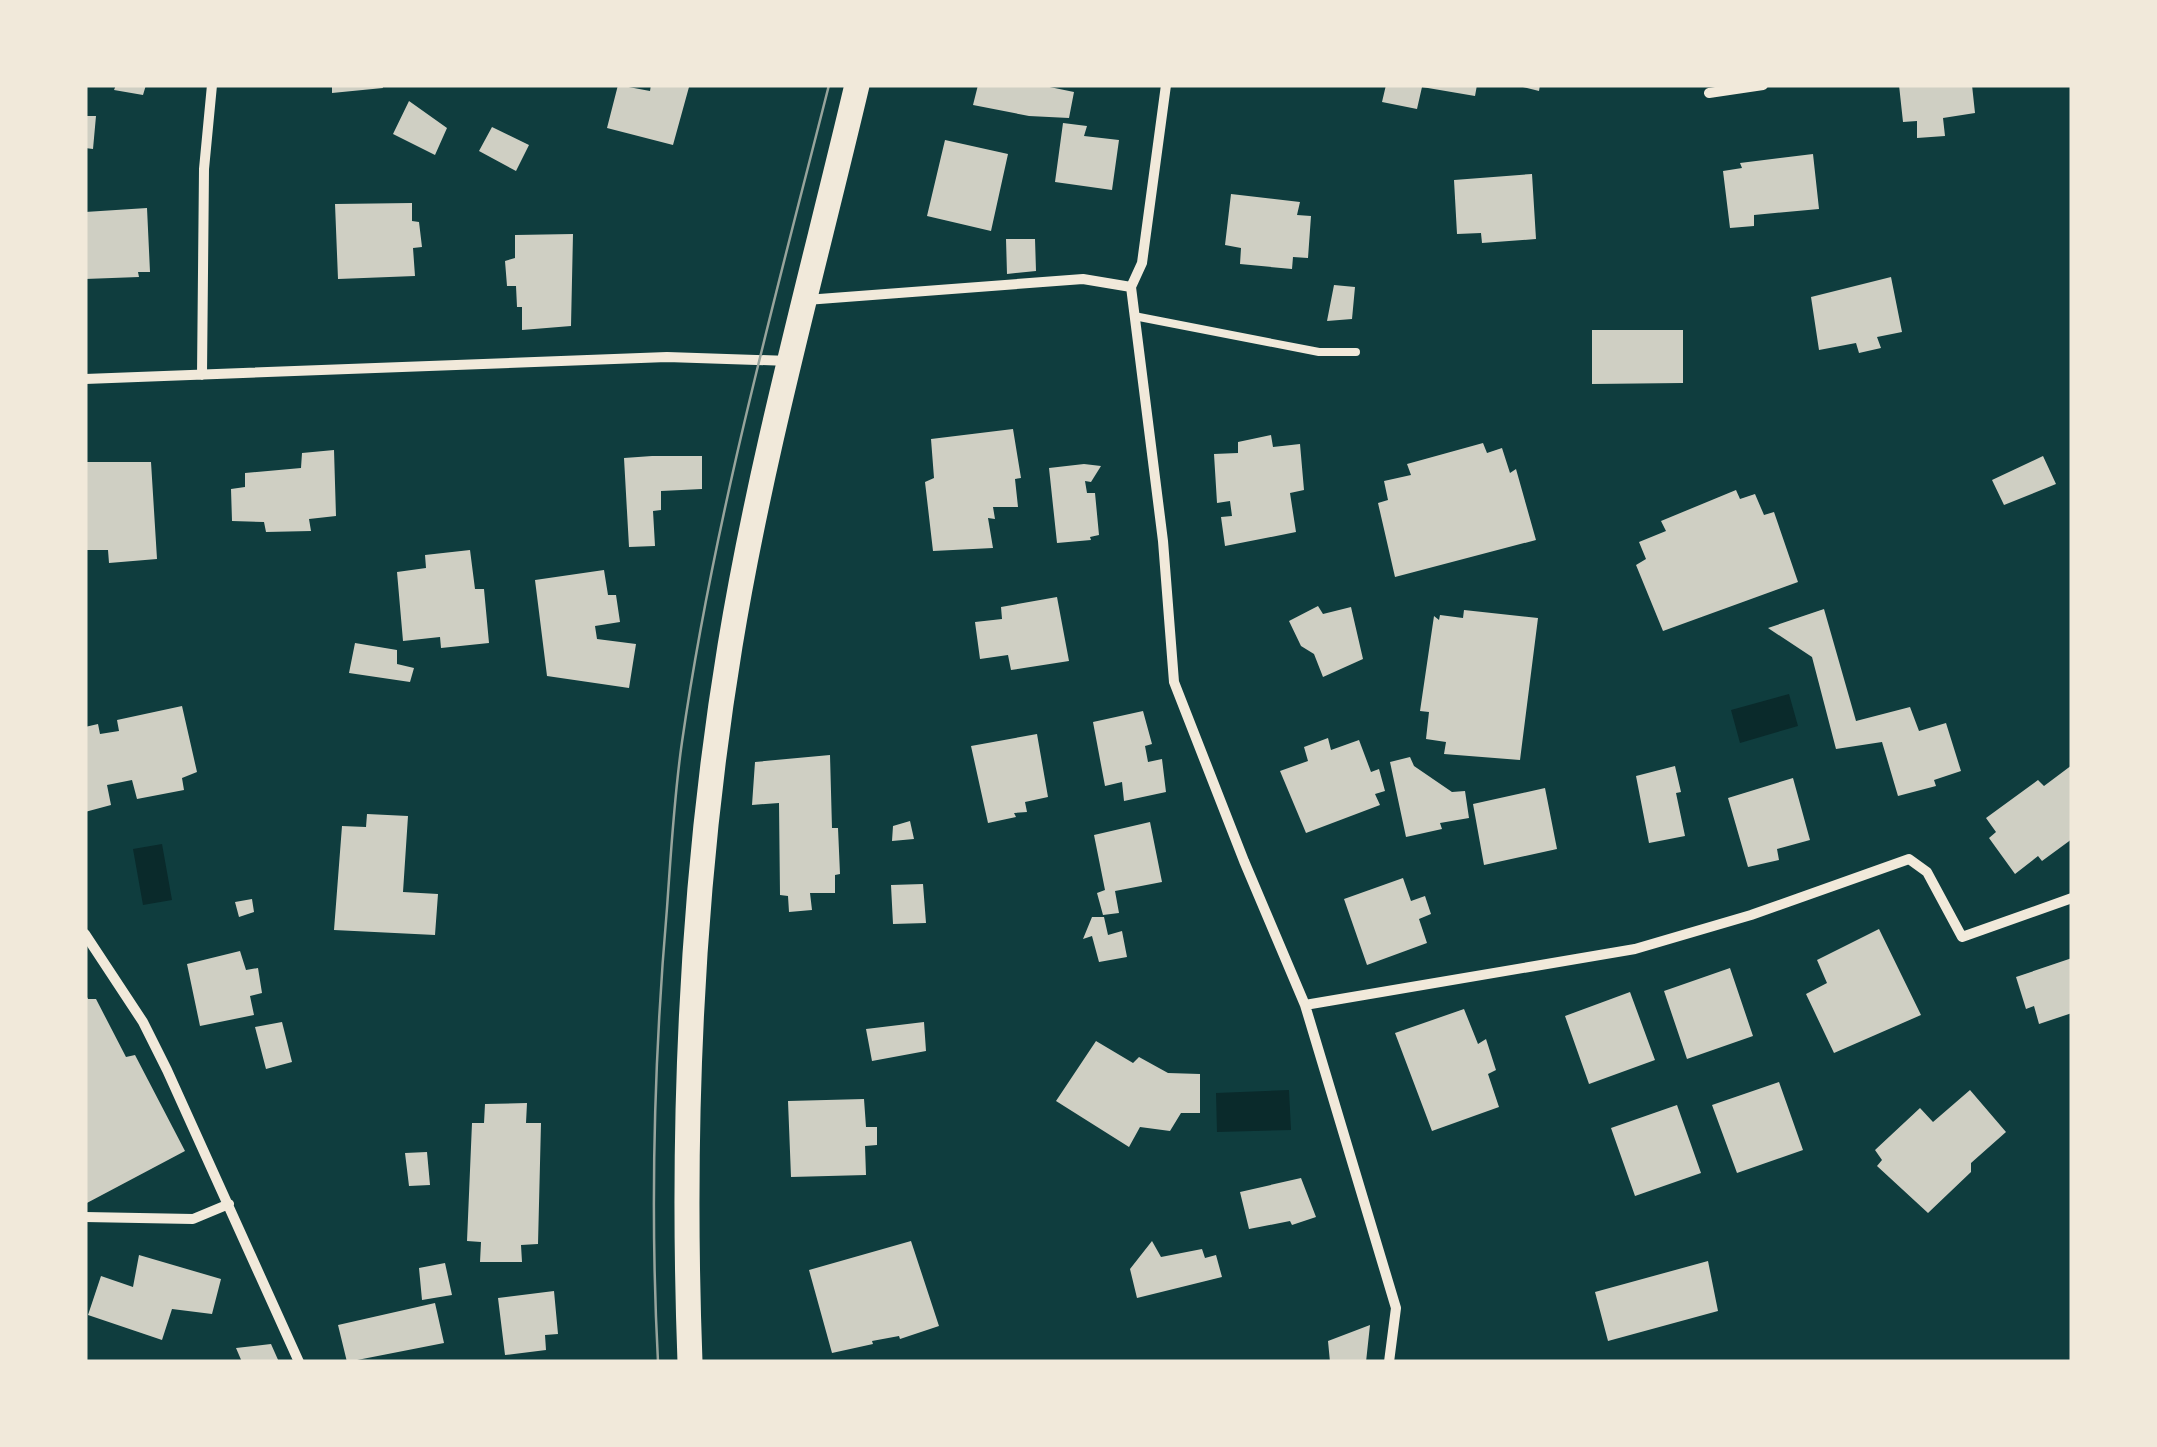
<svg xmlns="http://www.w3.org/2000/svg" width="2157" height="1447" font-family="'Work Sans',sans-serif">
	<rect width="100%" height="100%" fill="#0f3d3e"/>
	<path fill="#0a2a2b" d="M1789 694 1798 726 1740 743 1731 710Z
		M162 844 172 900 143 905 133 849Z
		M1289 1090 1291 1130 1217 1132 1216 1093Z"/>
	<path fill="#cfcfc3" d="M116 85H146L143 95 114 90Z
		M332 85H382L383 88 332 93Z
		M618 85 650 91 651 85 689 87 673 145 607 128Z
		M978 85H1040L1074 92 1069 118 1029 116 973 105Z
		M1386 85H1477L1475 96 1422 87 1417 109 1382 102Z
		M1515 85H1540L1539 91Z
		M1899 85H1972L1975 113 1943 118 1945 136 1917 138V121L1903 122Z
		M409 101 447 128 435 155 393 134Z
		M85 116H96L93 149 85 148Z
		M1063 123 1087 126 1084 136 1119 140 1112 190 1055 182Z
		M492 127 529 145 516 171 479 151Z
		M945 140 1008 154 991 231 927 216Z
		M1813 154 1819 209 1754 215V226L1730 228 1723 171 1742 168 1740 163Z
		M1532 174 1536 239 1482 243 1481 233 1457 234 1454 180Z
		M1231 194 1300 202 1297 215 1311 216 1308 258 1293 257 1292 269 1240 264 1241 248 1225 245Z
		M412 203V221L419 222 422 247 413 248 415 276 338 279 335 204Z
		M147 208 150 272H138L139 277 85 279V212Z
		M573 234 571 326 522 330V307H517L516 286H507L505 261 515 258V235Z
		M1006 239H1035L1036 271 1007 274Z
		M1891 277 1902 332 1877 337 1881 348 1859 353 1856 343 1819 350 1811 297Z
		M1334 285 1355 287 1352 319 1327 321Z
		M1592 330H1683V383L1592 384Z
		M1013 429 1021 478 1015 479 1018 507H993L995 519 988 518 993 548 933 551 925 482 934 478 931 439Z
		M1271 435 1273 447 1300 444 1304 490 1290 493 1296 532 1225 546 1221 517 1232 516 1230 501 1217 503 1214 454 1238 453V442Z
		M1483 443 1487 453 1502 448 1510 473 1516 469 1536 540 1395 577 1378 503 1388 500 1384 481 1411 475 1407 464Z
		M334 450 336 516 309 519 311 531 266 532 264 522 232 521 231 489 245 487V473L301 468 302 453Z
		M652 456H702V489L661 491V510L653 511 655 546 629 547 624 458Z
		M2043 456 2056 484 2004 505 1992 480Z
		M85 462H151L157 559 109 563 108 550H85Z
		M1084 464 1101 466 1091 482 1085 481 1087 493H1095L1099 535 1090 537 1091 540 1057 543 1049 468Z
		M1736 490 1740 499 1755 494 1764 515 1774 512 1798 582 1663 631 1636 565 1646 559 1639 542 1666 531 1661 521Z
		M470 550 475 589H484L489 643 441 648 440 637 403 641 397 572 426 568 425 555Z
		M604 570 608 595H616L620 622 595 626 597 639 636 644 629 688 547 676 535 580Z
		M1057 597 1069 661 1011 670 1008 655 980 659 975 622 1002 619 1001 607Z
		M1318 606 1323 614 1351 607 1363 659 1323 677 1314 654 1301 646 1289 621Z
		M1824 609 1856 721 1910 707 1919 731 1946 723 1961 771 1934 780 1936 786 1898 796 1882 742 1836 749 1812 657 1768 628Z
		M1464 610 1538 618 1520 760 1444 754 1446 742 1426 739 1429 712 1420 711 1434 616 1439 620 1440 615 1463 618Z
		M355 643 397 650V664L414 668 410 682 349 673Z
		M182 706 197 772 182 778 184 790 137 799 132 780 107 785 111 805 85 812V727L98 724 100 734 119 731 117 720Z
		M1143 711 1152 744 1145 746 1148 762 1162 759 1166 792 1124 801 1122 782 1105 786 1093 722Z
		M1037 734 1048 797 1025 802 1027 812 1014 813 1016 817 988 823 971 746Z
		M1328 738 1331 750 1359 740 1371 772 1379 769 1385 791 1375 794 1380 805 1306 833 1280 771 1308 761 1304 747Z
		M830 755 832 828H838L840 874 835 875V893H810L812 910 789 912 788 896 780 895 779 803 752 805 755 762Z
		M1410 757 1414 766 1452 792 1465 791 1469 818 1440 823 1442 829 1406 837 1390 762Z
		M2072 765V839L2042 861 2038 856 2015 874 1989 838 1996 832 1986 818 2038 780 2044 786Z
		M1675 766 1681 792 1676 793 1685 836 1649 843 1636 776Z
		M1793 778 1810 840 1777 849 1779 860 1748 867 1728 798Z
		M1545 788 1557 849 1484 865 1473 804Z
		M367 814 408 816 403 892 438 894 435 935 334 930 342 826 366 827Z
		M910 821 914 839 892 841 893 826Z
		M1150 822 1162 882 1115 891 1119 913 1103 915 1097 893 1105 890 1094 835Z
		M1403 878 1411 901 1425 896 1431 914 1419 919 1427 943 1367 965 1344 899Z
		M923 884 926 923 893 924 891 885Z
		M252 899 254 912 239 917 235 902Z
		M1092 917H1104L1108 935 1122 931 1127 957 1099 962 1092 936 1083 939Z
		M1879 929 1921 1015 1834 1053 1806 994 1827 983 1817 960Z
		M240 951 246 970 258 968 262 993 250 996 254 1015 200 1026 187 964Z
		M2072 958V1013L2039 1024 2034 1006 2026 1009 2016 977Z
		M1730 968 1753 1036 1687 1059 1664 991Z
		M1630 992 1655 1060 1589 1084 1565 1016Z
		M85 993 88 999H96L126 1057 135 1055 185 1151 85 1204Z
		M1464 1009 1478 1044 1486 1039 1496 1070 1488 1074 1499 1107 1432 1131 1395 1033Z
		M282 1022 292 1062 266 1069 255 1027Z
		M924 1022 926 1051 872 1061 866 1029Z
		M1096 1041 1133 1063 1139 1057 1168 1073 1200 1074V1113H1181L1170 1131 1140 1127 1129 1147 1056 1101Z
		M1779 1082 1803 1150 1737 1173 1712 1105Z
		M1970 1090 2006 1132 1971 1163V1172L1928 1213 1877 1166 1882 1160 1875 1150 1920 1108 1933 1122Z
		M864 1099 866 1127H877V1145L865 1146 866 1175 791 1177 788 1101Z
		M527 1103 526 1123H541L538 1244 521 1245 522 1262H480L481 1242 467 1241 472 1123H484L485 1104Z
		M1677 1105 1701 1173 1635 1196 1611 1128Z
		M427 1152 430 1185 409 1186 405 1153Z
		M1301 1178 1316 1217 1292 1225 1290 1221 1249 1229 1240 1192Z
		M911 1241 939 1326 900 1339 899 1336 872 1341 873 1344 832 1353 809 1270Z
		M1152 1241 1161 1257 1202 1249 1205 1258 1216 1255 1222 1277 1137 1298 1130 1269Z
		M139 1255 221 1279 212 1314 172 1309 162 1340 88 1315 101 1276 133 1287Z
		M1708 1261 1718 1311 1608 1341 1595 1292Z
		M445 1263 452 1295 422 1300 419 1268Z
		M554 1291 558 1334 545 1335 546 1350 505 1355 498 1298Z
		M435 1303 444 1343 347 1362 338 1325Z
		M1370 1325 1366 1362H1330L1328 1341Z
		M271 1344 279 1362H242L236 1348Z"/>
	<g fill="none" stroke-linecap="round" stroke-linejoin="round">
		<path stroke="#f1e9da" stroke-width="8" d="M1134 316 1319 352H1356"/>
		<path stroke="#f1e9da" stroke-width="10" d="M1709 93 1763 85
			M1131 287 1142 263 1166 85
			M806 300 1083 279 1131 287 1163 541 1174 682 1244 861 1305 1005 1396 1308 1389 1362
			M202 375 204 169 212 85
			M85 379 667 357 789 361
			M85 934 143 1022 167 1070 299 1362
			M1305 1005 1635 949 1751 915 1909 859 1927 872 1962 937 2072 898
			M85 1217 193 1219 229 1204"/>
		<path stroke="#f1e9da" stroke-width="25" d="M690 1362C681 1122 691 883 730 646 761 457 813 271 857 85"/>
		<path stroke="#97a49c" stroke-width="2.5" d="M658 1362C650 1211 654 1059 667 908 671 853 674 797 682 742 714 520 774 302 829 85"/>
	</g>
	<rect width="2157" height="1447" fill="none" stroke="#f1e9da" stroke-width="175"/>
</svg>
